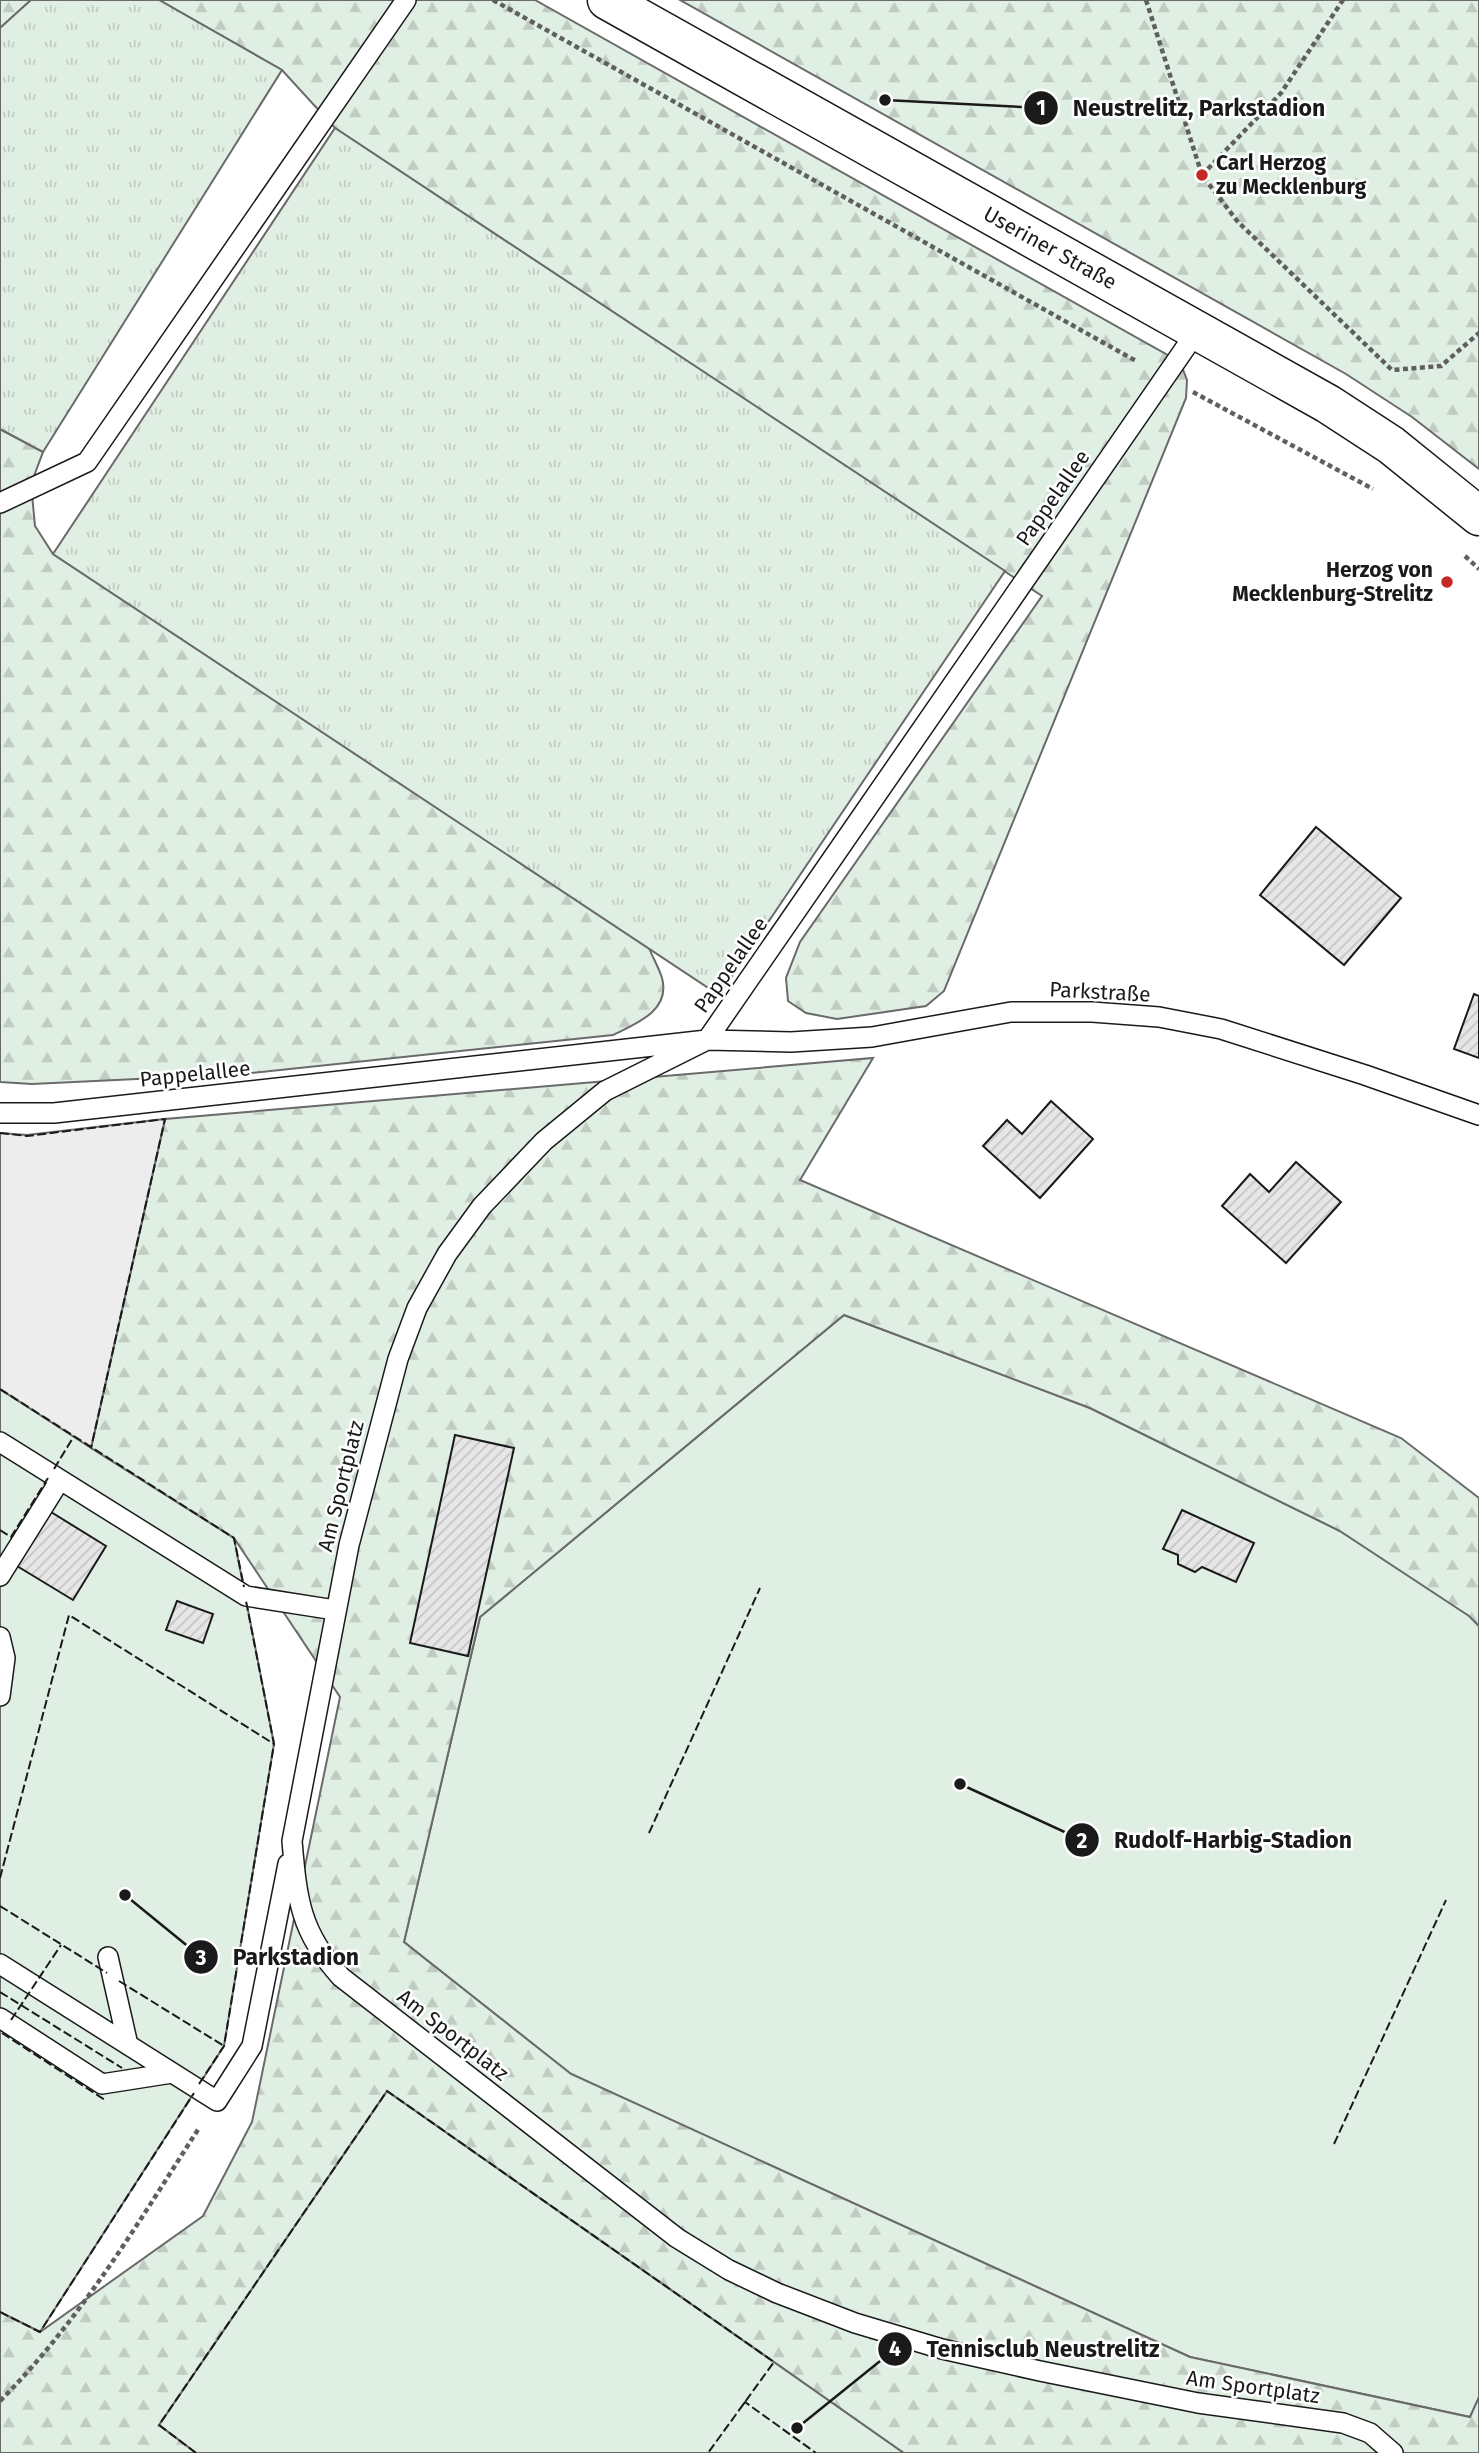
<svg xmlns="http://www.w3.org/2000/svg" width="1479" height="2453" font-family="'Fira Sans',sans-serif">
	<defs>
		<pattern id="forest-firs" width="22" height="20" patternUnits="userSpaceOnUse" patternTransform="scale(1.75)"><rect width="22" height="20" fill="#e0efe3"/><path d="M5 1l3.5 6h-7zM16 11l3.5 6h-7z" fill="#c0ccc2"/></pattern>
		<pattern id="park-tufts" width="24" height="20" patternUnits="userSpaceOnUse" patternTransform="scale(1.75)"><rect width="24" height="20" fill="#e0efe3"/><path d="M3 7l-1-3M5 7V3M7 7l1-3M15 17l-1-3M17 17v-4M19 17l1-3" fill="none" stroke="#c0ccc2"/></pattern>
		<pattern id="building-hatch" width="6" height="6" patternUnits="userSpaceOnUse" patternTransform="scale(1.75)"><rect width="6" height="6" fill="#e6e6e6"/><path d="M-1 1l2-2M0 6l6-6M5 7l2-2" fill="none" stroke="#c5c5c5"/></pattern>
	</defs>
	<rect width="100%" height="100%" fill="#fff"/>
	<path fill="#e0efe3" stroke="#6a6a6a" stroke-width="2" d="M844 1315 1090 1408 1340 1531 1470 1616 1479 1626V2398L1470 2417 1190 2357 571 2074 404 1942 480 1617Z
		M0 1389 234 1538 274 1744 224 2046 40 2332 0 2312Z
		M387 2091 904 2453H196L159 2425Z"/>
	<path fill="url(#forest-firs)" stroke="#6a6a6a" stroke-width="2" d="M0 0H31L0 28Z
		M159 0H535L1180 362 1187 380 1186 398 944 991 926 1006 837 1019 806 1013 788 1001 786 978 800 942 1042 596 335 128 282 70Z
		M680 0H1479V469L1412 417 1346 374Z
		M0 429 43 452 31 484 35 526 53 554 649 948C653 958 659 968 662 978 671 1011 635 1024 613 1035L242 1074 32 1084 0 1082Z
		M873 1058 800 1180 1401 1438 1479 1498V1626L1469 1616 1340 1531 1090 1408 844 1315 480 1617 404 1942 571 2074 1190 2357 1470 2417 1479 2397V2453H904L387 2091 159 2425 196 2453H0V2312L40 2332 203 2216 252 2122 340 1697 234 1538 91 1448 165 1119Z"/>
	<path fill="url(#park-tufts)" stroke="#6a6a6a" stroke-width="2" d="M31 0H159L282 70 43 452 0 429V28Z
		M335 128 1005 571 719 995 53 554Z"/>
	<path fill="#ededed" stroke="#6a6a6a" stroke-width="2" d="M165 1119 91 1448 0 1389V1133L27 1135Z"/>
	<path fill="url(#building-hatch)" stroke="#1a1a1a" stroke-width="2" d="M1316 827 1401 898 1344 965 1260 895Z
		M1474 994 1479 996V1058L1454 1049Z
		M1051 1101 1093 1139 1040 1198 983 1146 1007 1120 1022 1134Z
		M1296 1162 1341 1202 1286 1263 1222 1206 1250 1174 1269 1192Z
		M455 1435 514 1448 468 1656 410 1643Z
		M1182 1510 1254 1543 1236 1582 1202 1567 1195 1572 1178 1564V1555L1163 1549Z
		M51 1512 106 1546 73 1600 17 1566Z
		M177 1601 213 1614 203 1643 166 1630Z"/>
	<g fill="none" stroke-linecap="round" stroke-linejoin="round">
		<defs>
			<path id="lane" d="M1197 331 707 1040 605 1091 544 1141 482 1206 447 1254 417 1308 398 1359 349 1545 292 1841C297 1899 300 1932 341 1977L677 2238 729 2270 777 2293 855 2323 942 2349 1040 2371 1198 2403 1343 2423 1370 2433 1393 2453
				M0 503 87 462 406 0
				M0 1113H54L707 1040 791 1042 872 1037 1011 1012H1092L1159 1017 1221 1029 1365 1075 1479 1115
				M0 1442 246 1596 335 1610
				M0 1576 60 1480
				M0 1637 5 1658 0 1696
				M108 1957 128 2045
				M0 1964 217 2101 252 2046 288 1864
				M0 2018 102 2084 172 2073"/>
			<path id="secondary" d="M607 0 1328 404 1391 445 1479 516"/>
		</defs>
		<use href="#lane" stroke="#1a1a1a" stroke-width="22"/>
		<use href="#secondary" stroke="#1a1a1a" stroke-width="41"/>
		<path stroke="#5f5f5f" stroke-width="4.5" stroke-dasharray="5 3.5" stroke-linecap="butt" d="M493 0 1136 361
			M1146 0 1202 175 1238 222 1392 370 1441 366 1479 333
			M1202 175 1281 93 1343 0
			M1193 392 1373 489
			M1465 556 1479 569
			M0 2401C80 2321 138 2223 199 2128"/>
		<use href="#lane" stroke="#fff" stroke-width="19"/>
		<use href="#secondary" stroke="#fff" stroke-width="38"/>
		<path stroke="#1a1a1a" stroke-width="2" stroke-dasharray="9 3.5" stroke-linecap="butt" d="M0 1133 27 1136 165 1119 91 1448
			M0 1389 234 1538 244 1587
			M54 1469 74 1436
			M0 1530 11 1537 48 1478
			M649 1833 760 1588
			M0 1878 69 1615 274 1744
			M0 1906 107 1973
			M119 1981 224 2046
			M0 1992 122 2068
			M11 2020 61 1945
			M2 2033 105 2100
			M199 2084 224 2046 274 1744 246 1601
			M1334 2144 1446 1900
			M0 2312 40 2332 194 2093
			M743 2405 745 2402 816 2453
			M196 2453 159 2425 387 2091 774 2362 708 2453"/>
	</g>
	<g fill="#c62828" stroke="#fff" stroke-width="2.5">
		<circle cx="1202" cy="175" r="7"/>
		<circle cx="1447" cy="582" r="7"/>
	</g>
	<g text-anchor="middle" stroke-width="5" stroke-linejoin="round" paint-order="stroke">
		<g font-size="21" font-weight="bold" fill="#1a1a1a" stroke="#fff" text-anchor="start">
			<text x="1216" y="170">Carl Herzog<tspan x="1216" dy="24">zu Mecklenburg</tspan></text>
			<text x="1433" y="577" text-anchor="end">Herzog von<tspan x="1433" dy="24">Mecklenburg-Strelitz</tspan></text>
		</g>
		<g font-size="21" fill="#1a1a1a" stroke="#fff">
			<text transform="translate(1050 248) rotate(29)" y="7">Useriner Straße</text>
			<text transform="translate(1053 498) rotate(-55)" y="7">Pappelallee</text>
			<text transform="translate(731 965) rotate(-55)" y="7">Pappelallee</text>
			<text transform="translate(1100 992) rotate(3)" y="7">Parkstraße</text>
			<text transform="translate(195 1074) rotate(-6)" y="7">Pappelallee</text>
			<text transform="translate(341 1486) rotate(-76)" y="7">Am Sportplatz</text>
			<text transform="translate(453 2035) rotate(38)" y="7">Am Sportplatz</text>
			<text transform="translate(1253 2387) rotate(8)" y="7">Am Sportplatz</text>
		</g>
	</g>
	<path fill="none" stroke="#1a1a1a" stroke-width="2.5" d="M885 100L1041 108M960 1784L1082 1840M125 1895L201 1957M797 2428L895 2349"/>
	<g fill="#1a1a1a" stroke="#fff" stroke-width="2.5">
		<circle cx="885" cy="100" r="7"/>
		<circle cx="960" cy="1784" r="7"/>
		<circle cx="125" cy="1895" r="7"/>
		<circle cx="797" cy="2428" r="7"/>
		<circle cx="1041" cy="108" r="18"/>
		<circle cx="1082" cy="1840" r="18"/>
		<circle cx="201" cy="1957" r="18"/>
		<circle cx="895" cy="2349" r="18"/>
	</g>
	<g font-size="21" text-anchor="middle" font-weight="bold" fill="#fff">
		<text x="1041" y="115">1</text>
		<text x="1082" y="1848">2</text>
		<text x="201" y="1965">3</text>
		<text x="895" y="2356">4</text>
	</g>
	<g font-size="23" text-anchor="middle" font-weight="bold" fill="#1a1a1a" stroke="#fff" stroke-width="5" stroke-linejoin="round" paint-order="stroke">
		<text x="1199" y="116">Neustrelitz, Parkstadion</text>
		<text x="1233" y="1848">Rudolf-Harbig-Stadion</text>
		<text x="296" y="1965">Parkstadion</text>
		<text x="1043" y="2357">Tennisclub Neustrelitz</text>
	</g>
</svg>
